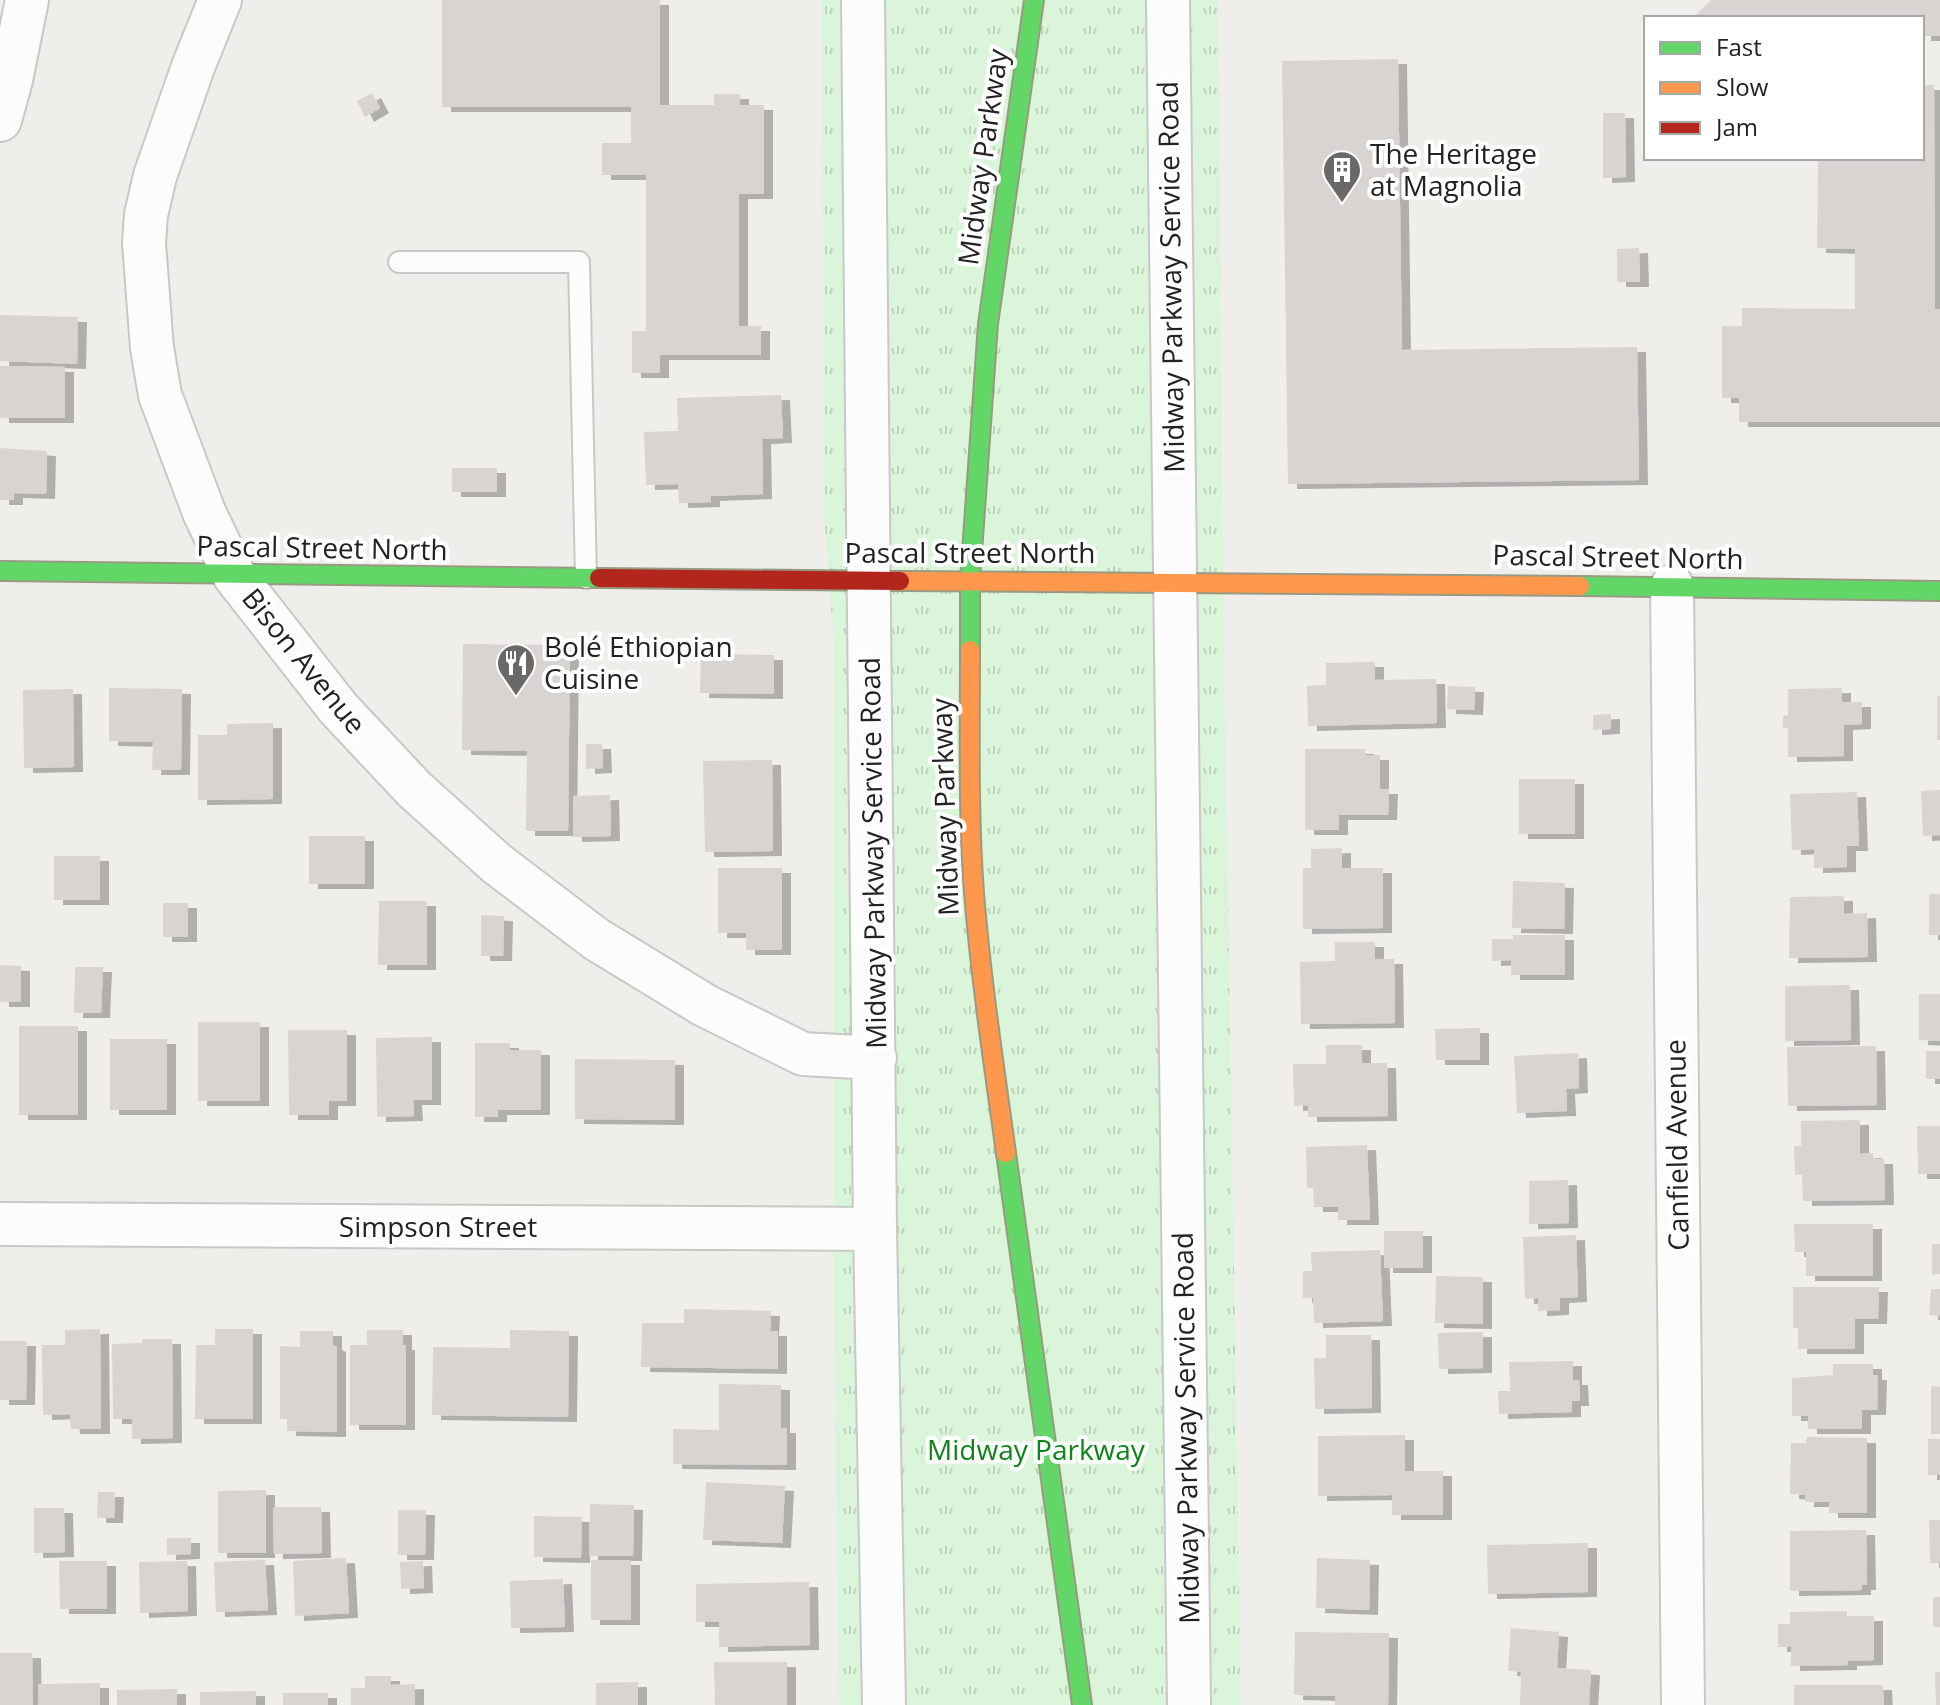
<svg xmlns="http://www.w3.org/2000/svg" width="1940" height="1705" font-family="'Open Sans',sans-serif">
	<defs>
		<pattern id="park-tufts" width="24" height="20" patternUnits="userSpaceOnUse" patternTransform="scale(2)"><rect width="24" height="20" fill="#daf5da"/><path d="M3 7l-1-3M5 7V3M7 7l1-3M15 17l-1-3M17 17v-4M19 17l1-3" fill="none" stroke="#bbd2bb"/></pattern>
		<filter id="shadow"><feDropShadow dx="9" dy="5" stdDeviation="0" flood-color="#0004"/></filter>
	</defs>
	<rect width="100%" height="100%" fill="#f0eeeb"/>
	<path fill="url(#park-tufts)" d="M822 0H1218L1224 652 1241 1705H839L834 1308V646L824 514Z"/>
	<path fill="#d7d4d2" filter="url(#shadow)" d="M442 0H660V105H714V94H740V105H764V194H739V326H761V355H660V373H632V331H646V175H602V143H631V107H442Z
		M1711 0H1940V36H1922V18H1693Z
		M1398 59 1402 350 1637 347 1639 480 1288 484 1282 61Z
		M1922 85H1934L1935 309H1940V422H1739V398H1722V326H1742V308L1855 309V249L1817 248 1818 158H1922Z
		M372 93 380 108 365 117 357 101Z
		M1603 113H1625L1626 177 1603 178Z
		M1639 248 1640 282H1617V249Z
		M0 315 78 317 77 364 0 361Z
		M0 366 65 367V418H0Z
		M781 395 783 438 762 439 763 494 711 496V502L679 503 678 484 646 485 644 432 678 431 677 398Z
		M0 448 47 451 46 494 14 493V500H0Z
		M452 468H497V492H452Z
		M463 644 570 645 568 831H526L527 751 462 750Z
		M701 654 774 655V694L700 693Z
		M1375 662V680L1436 679 1437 723 1308 726 1307 686 1326 685V663Z
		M1448 686 1475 687 1474 710 1447 709Z
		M109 688 182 689 181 770H152L153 742 109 741Z
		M1842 688V702H1862V724L1844 725V756L1788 757V728H1783V716L1788 715V689Z
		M73 689 74 767 24 768 23 690Z
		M1937 696H1940V740H1937Z
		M1611 714V729L1593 730V715Z
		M273 723V799L198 800V735H227V724Z
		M586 744H602L603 768 586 769Z
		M1305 749H1365V755H1380V789H1389L1388 815H1339V830H1305Z
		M772 760 773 851 705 852 703 761Z
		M1519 779H1575V834H1519Z
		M1940 790V835L1923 836 1921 791Z
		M1857 792 1859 846H1847V867L1814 868V849L1792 850 1790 794Z
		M610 795 611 836 573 837V796Z
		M309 836H365V884H309Z
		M1342 848V868H1383V928L1303 929V868H1311V849Z
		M54 856H100V900H54Z
		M718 868H782V950H746V933H718Z
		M1513 881 1565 883 1564 929 1512 928Z
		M1929 894H1940V935H1929Z
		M1844 896V914L1867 913 1868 957 1789 958 1790 897Z
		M379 901H427V965H378Z
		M163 903H188V937H163Z
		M481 915 504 916 503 956H481Z
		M1513 935H1565V975H1511V960L1492 961V939H1513Z
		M1335 942H1375V959H1394L1395 1023 1301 1024 1300 962 1335 961Z
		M0 965 21 966V1002H0Z
		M75 967H103L101 1013H74Z
		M1850 985 1851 1040 1785 1041V986Z
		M1919 994H1940V1041L1919 1040Z
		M198 1022H260V1101H198Z
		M19 1026H78V1115H19Z
		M1480 1028V1060H1436L1435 1029Z
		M288 1030H347V1101H329V1115H289Z
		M432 1037V1100H413L414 1116 377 1117 376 1038Z
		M110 1039H167V1110H110Z
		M475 1043H510V1050H541V1110H498V1117H475Z
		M1326 1045H1362V1063H1387L1388 1116 1308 1117V1105L1294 1106 1293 1064H1326Z
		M1876 1046 1877 1105 1788 1106 1787 1047Z
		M1926 1051H1940V1079H1926Z
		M1578 1053 1579 1088 1566 1089 1567 1111 1517 1113 1514 1056Z
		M575 1059 675 1060V1120L575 1119Z
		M1860 1120V1154L1873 1153V1159H1884L1885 1200 1803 1201 1802 1175H1795L1794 1146H1801V1121Z
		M1917 1126H1940V1174H1918Z
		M1367 1145 1370 1220H1338V1207H1314L1313 1188H1307L1306 1147Z
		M1568 1180 1569 1223 1529 1224V1181Z
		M1794 1224H1873V1276H1806V1252H1795Z
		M1384 1231H1423V1268H1384Z
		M1576 1235 1578 1297 1560 1298V1310L1538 1311V1298L1525 1299 1523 1237Z
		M1932 1244H1940V1274L1932 1275Z
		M1380 1250 1383 1321 1314 1323 1313 1298H1303V1271H1312L1311 1252Z
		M1436 1276 1483 1277V1324L1435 1323Z
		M1793 1287H1879L1878 1319H1855V1349H1798V1328H1793Z
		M1931 1289H1940V1316L1929 1315Z
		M684 1309 771 1311 770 1331H778V1369L641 1367 642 1323H684Z
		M100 1329 101 1429H71L70 1414 43 1415 42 1345H65V1330Z
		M215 1329H253V1419H195L196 1345H215Z
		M367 1330H403V1345H406V1425H350V1345H367Z
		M510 1330 569 1331 568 1417 432 1415 433 1347 510 1348Z
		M300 1331H333V1345L337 1347V1432L287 1431V1419H280V1346L300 1347Z
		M1483 1332V1368L1439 1369 1438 1333Z
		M1326 1335H1371L1372 1408 1315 1409 1314 1358H1326Z
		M142 1339H172L173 1438 132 1439V1419H113L112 1344 142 1343Z
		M0 1341H27L26 1400H0Z
		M1573 1361V1380H1579L1580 1401H1572V1412L1499 1414 1498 1391H1510L1509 1362Z
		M1833 1364H1873V1375H1878L1877 1410H1862V1429H1808V1416H1792V1378L1833 1375Z
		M719 1384 781 1385V1428H787V1465L673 1464V1429L719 1430Z
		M1931 1386 1940 1387V1434H1931Z
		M1405 1435V1471H1443V1515H1392V1495L1318 1496V1436Z
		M1807 1437 1867 1438V1513H1829V1502H1805V1495L1790 1494 1791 1443H1806Z
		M1928 1439H1940V1475H1928Z
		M706 1482 785 1486 782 1543 703 1540Z
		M266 1490V1553H218V1491Z
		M98 1492H115L114 1518H97Z
		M590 1504 634 1505 633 1556H589Z
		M273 1507H321L322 1553 274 1554Z
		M34 1508H64L65 1552 34 1553Z
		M398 1510H426L425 1555H398Z
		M534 1516 582 1517 581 1558 534 1557Z
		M1929 1520H1940V1563H1930Z
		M1866 1530 1867 1585H1862V1590L1790 1591V1531Z
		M167 1538H191V1554L167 1555Z
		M1588 1543V1592L1488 1594 1487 1545Z
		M346 1558 349 1613 295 1616 293 1561Z
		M1317 1558 1370 1560 1369 1610 1316 1608Z
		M265 1560 268 1610 216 1612 214 1562Z
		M591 1560H631V1620H591Z
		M59 1561H107V1609H60Z
		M187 1561 188 1611 140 1613 139 1562Z
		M423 1561 424 1588 401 1589 400 1562Z
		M563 1579 565 1627 511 1628 510 1581Z
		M809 1582 810 1645 719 1647V1622H696V1584Z
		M1933 1597H1940V1627H1933Z
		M1847 1611V1616H1874V1660L1848 1661V1665L1791 1666V1647H1778V1624H1790V1612Z
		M1511 1628 1559 1632 1557 1668 1591 1670 1589 1705H1520L1521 1672 1508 1671Z
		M1295 1632 1389 1633 1388 1705H1335V1696L1294 1695Z
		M0 1653H32L33 1705H0Z
		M714 1662H787V1705H715Z
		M1935 1672H1940V1705H1936Z
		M365 1676H391V1685L415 1684V1705H351V1688H365Z
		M638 1682V1705H596V1683Z
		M100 1683V1705H38V1684Z
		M1794 1685H1883L1884 1705H1794Z
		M177 1689V1705H117V1690Z
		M256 1691V1705H200V1692Z
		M283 1693H328V1705H283Z"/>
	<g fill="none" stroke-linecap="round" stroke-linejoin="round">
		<defs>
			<path id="lane" d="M399 262H579L586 578"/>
			<path id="street" d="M220 0 193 67 155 176 146 215 144 243 152 348 160 395 204 512 234 575 338 708 414 789 496 863 596 939 704 1005 803 1054 875 1058
				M863 0 875 1229 884 1705
				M1168 0 1189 1705
				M0 120 11 80 27 0
				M1672 586 1683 1705
				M0 1224 875 1229"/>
			<path id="fast" d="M0 571 599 578
				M1580 586 1940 591
				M970 650V581L988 324 1034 0
				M1006 1153 1082 1705"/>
			<path id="slow" d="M900 581 1580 586
				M970 650C970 731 968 812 974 893 981 980 994 1066 1006 1153"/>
			<path id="jam" d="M599 578 900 581"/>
		</defs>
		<use href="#lane" stroke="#c9c8c7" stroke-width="24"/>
		<use href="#street" stroke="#c9c8c7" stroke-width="46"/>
		<use href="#fast" stroke="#999a82" stroke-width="22"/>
		<use href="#slow" stroke="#999a82" stroke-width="22"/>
		<use href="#jam" stroke="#999a82" stroke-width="22"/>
		<use href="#lane" stroke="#fdfcfc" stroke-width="20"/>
		<use href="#street" stroke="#fdfcfc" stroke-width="42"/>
		<use href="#fast" stroke="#63d668" stroke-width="18"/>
		<use href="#slow" stroke="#ff974d" stroke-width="18"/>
		<use href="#jam" stroke="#b3261e" stroke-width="18"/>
	</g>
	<defs>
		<symbol id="building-pin" viewBox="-11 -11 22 30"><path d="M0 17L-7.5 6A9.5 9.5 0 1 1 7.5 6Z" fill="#6a6968" stroke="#fff"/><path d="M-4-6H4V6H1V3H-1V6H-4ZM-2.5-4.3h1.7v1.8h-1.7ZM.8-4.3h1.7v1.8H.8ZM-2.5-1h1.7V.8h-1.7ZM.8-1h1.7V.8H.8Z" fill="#fff"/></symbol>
		<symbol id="restaurant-pin" viewBox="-11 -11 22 30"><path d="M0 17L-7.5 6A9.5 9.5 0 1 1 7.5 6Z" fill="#6a6968" stroke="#fff"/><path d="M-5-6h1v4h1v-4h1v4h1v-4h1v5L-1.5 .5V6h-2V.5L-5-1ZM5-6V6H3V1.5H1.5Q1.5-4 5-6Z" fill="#fff"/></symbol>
	</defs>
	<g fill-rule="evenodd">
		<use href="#building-pin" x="1320" y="148" width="44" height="60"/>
		<use href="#restaurant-pin" x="494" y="641" width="44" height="60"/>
	</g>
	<g text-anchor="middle" stroke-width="8" stroke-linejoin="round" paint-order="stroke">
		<g font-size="28" fill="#222" stroke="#fff" text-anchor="start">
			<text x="1370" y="164">The Heritage<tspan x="1370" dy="32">at Magnolia</tspan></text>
			<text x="544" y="657">Bolé Ethiopian<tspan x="544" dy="32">Cuisine</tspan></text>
		</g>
		<g font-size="28" fill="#222" stroke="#fff">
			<text transform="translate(983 157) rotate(-82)" y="10">Midway Parkway</text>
			<text transform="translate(1171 277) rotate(-91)" y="10">Midway Parkway Service Road</text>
			<text transform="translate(322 548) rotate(1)" y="10">Pascal Street North</text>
			<text x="970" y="563">Pascal Street North</text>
			<text transform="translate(1618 557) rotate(1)" y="10">Pascal Street North</text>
			<text transform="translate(304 661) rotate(51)" y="10">Bison Avenue</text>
			<text transform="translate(945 807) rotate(-92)" y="10">Midway Parkway</text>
			<text transform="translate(873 853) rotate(-91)" y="10">Midway Parkway Service Road</text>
			<text transform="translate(1677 1145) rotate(-91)" y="10">Canfield Avenue</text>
			<text x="438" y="1237">Simpson Street</text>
			<text transform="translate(1186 1428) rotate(-91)" y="10">Midway Parkway Service Road</text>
		</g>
		<g font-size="28" fill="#0c8416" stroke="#fff">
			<text x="1036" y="1460">Midway Parkway</text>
		</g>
	</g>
	<rect x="1644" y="16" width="280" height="144" fill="#ffffff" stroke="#a7a7a7" stroke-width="2"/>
	<rect x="1660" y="42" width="40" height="12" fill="#63d668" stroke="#a7a7a7" stroke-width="2"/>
	<text x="1716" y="56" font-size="24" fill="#222222">Fast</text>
	<rect x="1660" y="82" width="40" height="12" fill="#ff974d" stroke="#a7a7a7" stroke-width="2"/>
	<text x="1716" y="96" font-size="24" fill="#222222">Slow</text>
	<rect x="1660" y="122" width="40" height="12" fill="#b3261e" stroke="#a7a7a7" stroke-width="2"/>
	<text x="1716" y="136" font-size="24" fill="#222222">Jam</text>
</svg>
